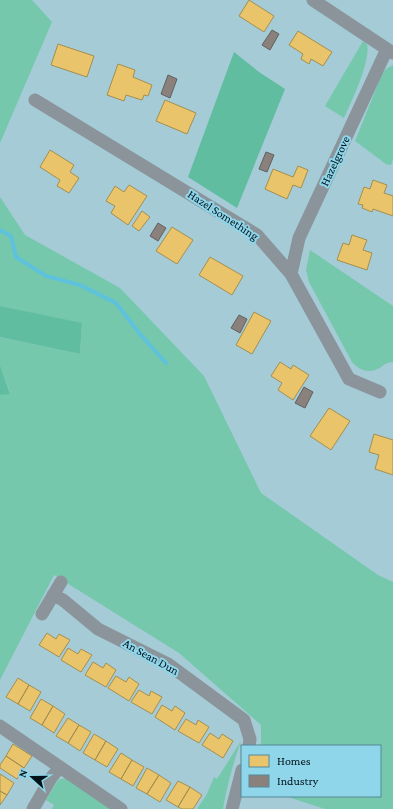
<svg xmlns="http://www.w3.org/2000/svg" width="393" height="809" font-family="'Crimson Pro',serif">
	<rect width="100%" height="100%" fill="#a4cbd6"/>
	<path fill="#75c8ac" d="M0 0H32L52 22 0 143Z
		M363 41 367 44C371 61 352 100 344 118L325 106Z
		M393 65V159L391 165 386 164 355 141 382 74 386 69Z
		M0 197 25 235 120 288 204 376 261 493 378 575 393 582V809H325L285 796H380V746H261V725L179 653 54 575 0 680V395L10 393 0 365V337L80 354 82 324 0 306Z
		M310 250 393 306V362C382 363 384 367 375 370 366 373 358 369 352 362L309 282 306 270Z
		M241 741C233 764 227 785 223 809H197L207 794 214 777 217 779Z
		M65 778 111 809H52L54 805 46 800 58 780Z"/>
	<path fill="#61bda0" d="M234 52 259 72 285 89 237 208 188 177Z
		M0 306 82 323 80 354 0 337Z
		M0 365 10 394 0 395Z"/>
	<path fill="#e9c46a" stroke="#a38f51" d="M249 0 274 16 264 32 239 16Z
		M298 31 332 52 323 66 311 59 309 64 301 59 303 54 289 45Z
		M58 44 94 56 87 77 51 65Z
		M118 64 135 70 133 77 152 85 148 96 144 95 142 100 126 95 124 101 107 95Z
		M165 100 196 113 187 134 156 121Z
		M50 150 74 165 70 172 79 178 69 193 57 186 60 180 40 167Z
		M298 166 308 170 301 188 293 185 287 199 265 189 273 169 293 177Z
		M373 180 387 185 384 193 393 196V216L373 209 372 212 362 208 363 205 358 204 364 187 370 189Z
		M129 185 147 196 128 225 111 213 115 206 106 201 115 186 124 192Z
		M142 211 150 217 139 231 132 226Z
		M172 227 193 240 177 264 156 251Z
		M352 235 367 240 363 250 372 253 367 270 337 260 343 243 349 245Z
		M210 257 243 276 232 295 199 275Z
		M254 312 271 321 252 354 236 345Z
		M280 362 291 369 293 365 309 375 293 400 278 390 282 383 271 376Z
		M329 408 350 421 331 450 310 436Z
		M374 434 393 440V475L375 469 379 455 369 452Z
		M47 633 56 639 59 634 70 640 59 657 39 645Z
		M68 648 78 654 81 649 92 655 81 672 61 660Z
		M93 662 103 668 106 663 116 670 106 687 85 675Z
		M116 676 126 682 129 677 139 684 129 701 108 688Z
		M18 678 29 685 18 704 6 697Z
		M29 685 41 692 30 711 18 704Z
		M139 690 149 696 151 691 162 697 152 714 131 702Z
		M41 699 53 706 42 725 30 718Z
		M162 705 172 711 175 706 185 713 175 730 155 717Z
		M53 706 65 714 54 733 42 725Z
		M68 718 79 725 68 743 56 736Z
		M186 719 196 725 198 720 209 727 199 743 178 731Z
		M79 725 91 732 80 751 68 743Z
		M210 733 219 739 222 734 233 741 223 758 202 745Z
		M94 734 106 741 95 760 83 753Z
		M106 741 118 749 107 767 95 760Z
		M13 744 32 756 24 768 6 756Z
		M121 753 132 760 121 779 109 772Z
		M6 756 24 768 17 779 0 768V765Z
		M132 760 144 767 133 786 121 779Z
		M147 768 159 775 147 794 136 788Z
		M0 774 14 783 7 795 0 791Z
		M159 775 171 783 160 802 147 794Z
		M178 781 190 787 178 807 166 800Z
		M190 787 202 795 193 809H182L178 807Z
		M0 791 7 795 0 805Z"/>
	<path fill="#8a817c" stroke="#61605e" d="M272 30 279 34 270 50 262 45Z
		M168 75 177 79 170 98 161 94Z
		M266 152 274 155 267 172 259 169Z
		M158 223 166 228 158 241 150 236Z
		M239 315 247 319 240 333 231 328Z
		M304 387 313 392 305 408 295 403Z"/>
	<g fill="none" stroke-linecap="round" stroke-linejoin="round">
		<path stroke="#5fc2dc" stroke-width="4" d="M0 230 11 236 16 257 46 276 80 285 116 303 140 334 166 363"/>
		<path stroke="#8a949a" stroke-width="13" d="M313 0 393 53
			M35 100 257 235 291 274 349 379 380 392
			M291 274 299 238 387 49
			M53 595 63 600 98 629 168 664 244 720 250 739 249 746
			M42 614 61 582
			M0 726 121 809
			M33 809 51 778 60 767
			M232 809 242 770"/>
	</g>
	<g text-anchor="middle" stroke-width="4" stroke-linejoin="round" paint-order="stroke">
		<g font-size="12" fill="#001218" stroke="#8fd6eb">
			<text transform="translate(335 161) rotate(-65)" y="4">Hazelgrove</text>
			<text transform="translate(223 215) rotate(33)" y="4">Hazel Something</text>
			<text transform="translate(151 657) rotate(29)" y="4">An Sean Dun</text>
		</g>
	</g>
	<rect x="241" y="745" width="140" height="52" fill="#8fd6eb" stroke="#568897"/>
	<rect x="249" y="755" width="20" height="12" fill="#e9c46a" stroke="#568897"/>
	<text x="277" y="765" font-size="12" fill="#001218">Homes</text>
	<rect x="249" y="775" width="20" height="12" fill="#8a817c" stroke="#568897"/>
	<text x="277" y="785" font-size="12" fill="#001218">Industry</text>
	<g transform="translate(32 777) rotate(291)" stroke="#8fd6eb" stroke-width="3" paint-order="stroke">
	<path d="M0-3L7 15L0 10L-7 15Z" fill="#001218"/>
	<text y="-6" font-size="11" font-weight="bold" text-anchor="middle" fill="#001218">N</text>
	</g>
</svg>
